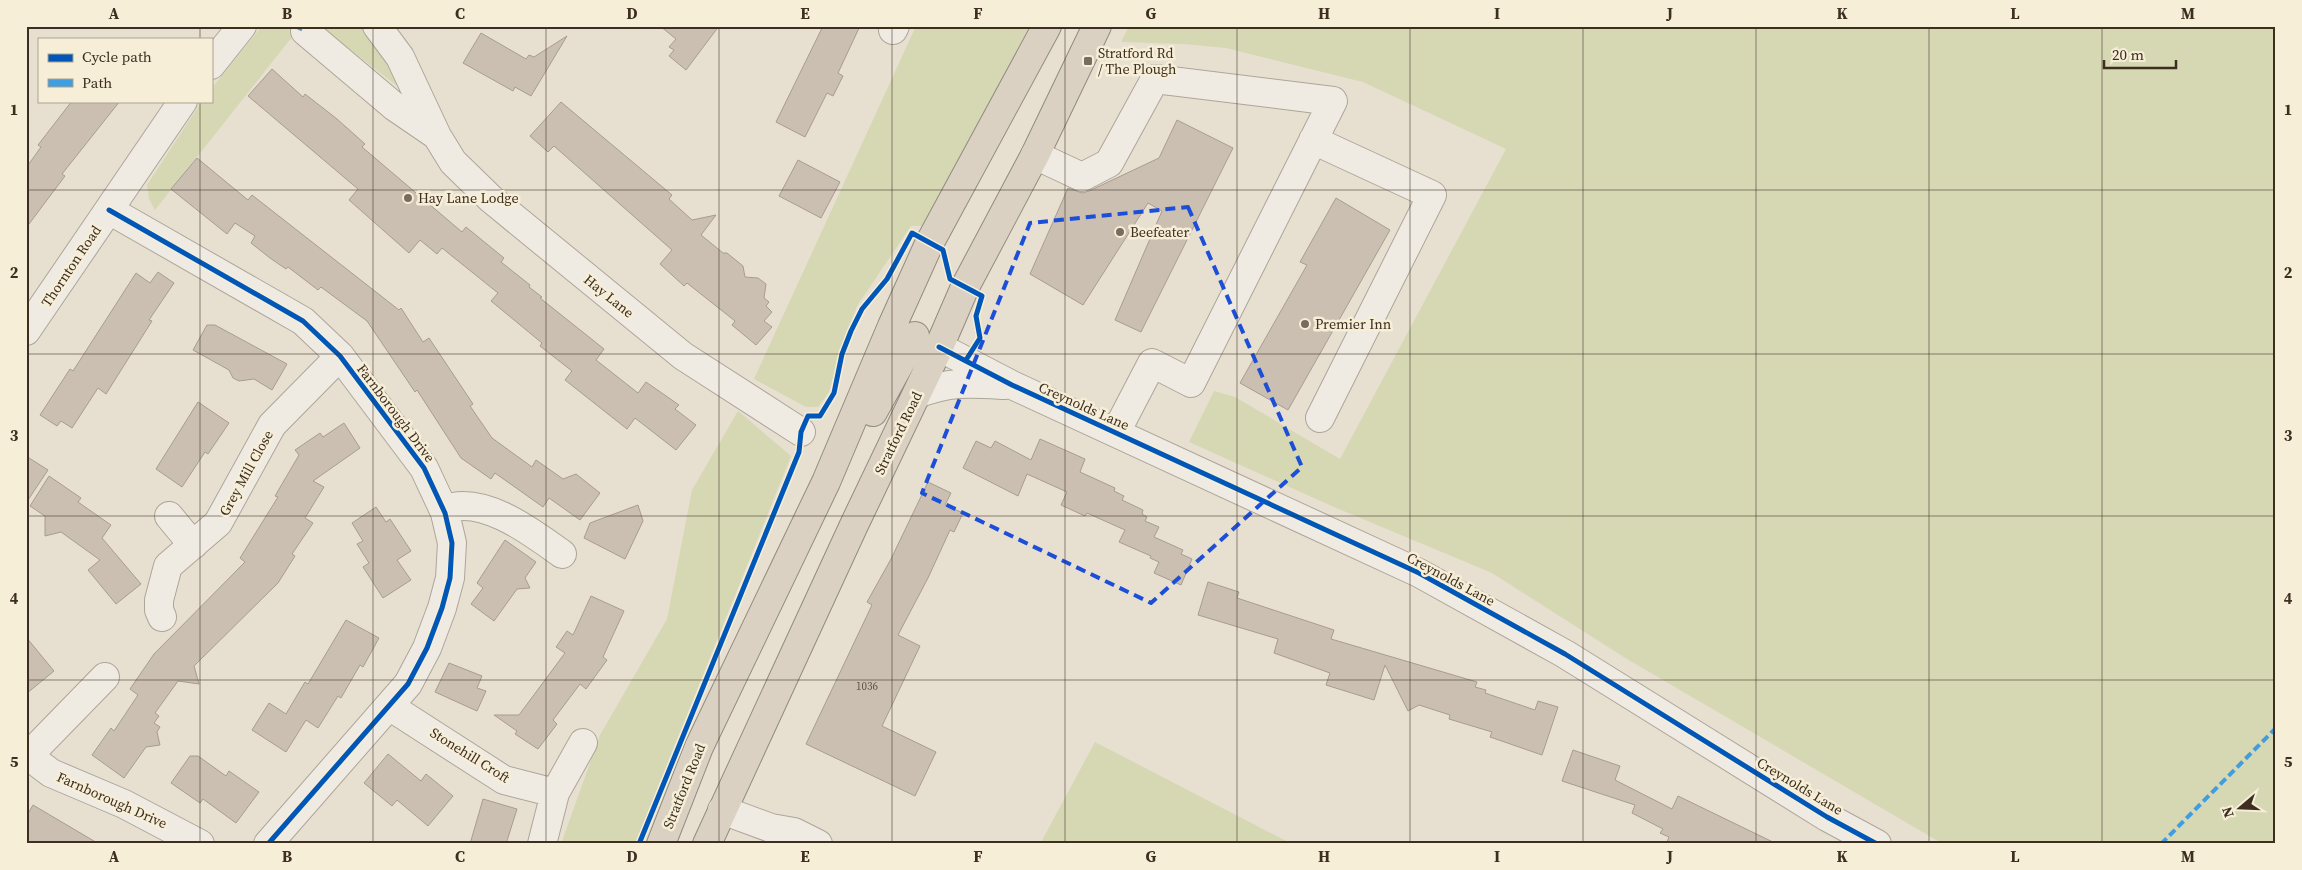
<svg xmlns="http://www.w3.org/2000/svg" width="2302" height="870" font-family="'Source Serif 4',serif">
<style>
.green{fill:#d6d7b3}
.building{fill:#cbbfb2;stroke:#a89c90}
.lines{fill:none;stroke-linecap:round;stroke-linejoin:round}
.minor-casing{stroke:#ada599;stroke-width:30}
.highway-casing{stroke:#928b80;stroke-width:30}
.minor{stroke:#efebe3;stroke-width:28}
.highway{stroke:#dad1c2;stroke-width:28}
.quiet{stroke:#3f9de0;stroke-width:4;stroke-dasharray:8 4;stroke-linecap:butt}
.cycleway-casing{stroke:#f7eed8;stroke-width:8}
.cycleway{stroke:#0057b8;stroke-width:5}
.marked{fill:none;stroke:#1d4ed8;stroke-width:4;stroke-dasharray:10 6;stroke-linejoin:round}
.grid{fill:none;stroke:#3d2e20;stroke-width:1;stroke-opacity:0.55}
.poi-dot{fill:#786c5e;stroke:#f7eed8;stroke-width:2}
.labels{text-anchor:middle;stroke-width:5;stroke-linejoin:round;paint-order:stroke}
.number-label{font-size:11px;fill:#605244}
.poi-label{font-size:14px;fill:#3d2e20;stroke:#f7eed8;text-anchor:start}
.street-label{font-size:14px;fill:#3d2e20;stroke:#f7eed8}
.neatline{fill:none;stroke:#3d2e20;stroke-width:2}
.grid-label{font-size:16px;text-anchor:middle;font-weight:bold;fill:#3d2e20}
</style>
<rect width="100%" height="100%" fill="#e7e0d1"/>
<path class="green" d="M 262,26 L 303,26 L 288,42 L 155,210 L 149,199 L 147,185 L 202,101 L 211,101 L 211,89 Z
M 320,26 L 364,26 L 386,56 L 401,89 Z
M 916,26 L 1030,26 L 922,226 L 911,226 L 857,306 L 839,354 L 829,392 L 818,407 L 806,407 L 754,379 Z
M 1129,26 L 2276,26 L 2276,844 L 1943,844 L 1627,659 L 1492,573 L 1334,507 L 1189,442 L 1214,391 L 1235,397 L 1340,459 L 1506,149 L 1363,82 L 1226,48 L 1184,44 L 1121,42 Z
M 738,411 L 791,456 L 635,844 L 561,844 L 600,735 L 667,619 L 692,490 Z
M 1095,742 L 1292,844 L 1040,844 Z"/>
<path class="building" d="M 660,26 L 719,26 L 686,70 L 669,56 L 674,50 L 669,47 L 676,39 Z
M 823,26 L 860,26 L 838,73 L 843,76 L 833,96 L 827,93 L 805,137 L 776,122 Z
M 481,33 L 526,59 L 529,55 L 534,57 L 567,36 L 531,96 L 515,87 L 513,91 L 463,63 Z
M 272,69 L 303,97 L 305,94 L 337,119 L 365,144 L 362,147 L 462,232 L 466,227 L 504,258 L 501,262 L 530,285 L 529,287 L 542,297 L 540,298 L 604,349 L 596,360 L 638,393 L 646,382 L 679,405 L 675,409 L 696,425 L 676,450 L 635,418 L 627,429 L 565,380 L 572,371 L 540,346 L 542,343 L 491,301 L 498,293 L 442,248 L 437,254 L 420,240 L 409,253 L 349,200 L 358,189 L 248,96 Z
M 72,101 L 120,101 L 62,174 L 65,176 L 26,228 L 26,168 L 41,147 L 38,145 Z
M 561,102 L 672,195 L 669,199 L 692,220 L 716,215 L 701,235 L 723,253 L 727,253 L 743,266 L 745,277 L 758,278 L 766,284 L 764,298 L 769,302 L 766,306 L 772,312 L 764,321 L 772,327 L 756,345 L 732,325 L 735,321 L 687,283 L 684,286 L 660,264 L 672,250 L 554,146 L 548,152 L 530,136 Z
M 1177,120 L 1233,148 L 1141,332 L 1115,320 L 1162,211 L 1148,203 L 1083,305 L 1030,274 L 1068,188 L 1082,193 L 1089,191 L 1159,158 Z
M 197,158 L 248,200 L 252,195 L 399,310 L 401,308 L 423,342 L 429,338 L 473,404 L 470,406 L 492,438 L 532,467 L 536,460 L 563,479 L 576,474 L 600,493 L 580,520 L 549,498 L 543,507 L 495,473 L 491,479 L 461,458 L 417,390 L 415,392 L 367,321 L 321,287 L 318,290 L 288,267 L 286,269 L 270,258 L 251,243 L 255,236 L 235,223 L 227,234 L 171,189 Z
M 798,160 L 840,182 L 821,218 L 779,196 Z
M 1336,198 L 1390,230 L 1288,410 L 1240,383 L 1307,265 L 1300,262 Z
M 158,272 L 174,283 L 149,320 L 152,321 L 106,394 L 98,388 L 72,428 L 61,421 L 57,426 L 40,415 L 70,369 L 73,371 L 136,273 L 150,283 Z
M 207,325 L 215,325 L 287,364 L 272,390 L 254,379 L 239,381 L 233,378 L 229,370 L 193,350 Z
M 198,402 L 229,423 L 208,454 L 205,452 L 182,487 L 156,469 Z
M 344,423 L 360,448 L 313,481 L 324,487 L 305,518 L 313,523 L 292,554 L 295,556 L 278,583 L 194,666 L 199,684 L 178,681 L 155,713 L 159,716 L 154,723 L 160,727 L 157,732 L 160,745 L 146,747 L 124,778 L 92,755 L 111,728 L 114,731 L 138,695 L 130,689 L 154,654 L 245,562 L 240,558 L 278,497 L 275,496 L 299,455 L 295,450 L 320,433 L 323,437 Z
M 1040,439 L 1085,459 L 1080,472 L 1115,488 L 1114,491 L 1124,496 L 1122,500 L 1143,510 L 1142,514 L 1147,517 L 1145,521 L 1159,527 L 1154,537 L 1183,550 L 1181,554 L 1192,559 L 1181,585 L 1154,573 L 1159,562 L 1150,558 L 1151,556 L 1119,542 L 1125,530 L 1087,513 L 1085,516 L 1061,505 L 1067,492 L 1027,474 L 1018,496 L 963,468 L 976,441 L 991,448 L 995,441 L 1031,460 Z
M 26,456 L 48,470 L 26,503 Z
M 49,476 L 81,498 L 78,502 L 111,525 L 102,538 L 141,584 L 116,604 L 88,570 L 100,560 L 61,532 L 45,536 L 45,516 L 30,506 Z
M 928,482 L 951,493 L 945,505 L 963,513 L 954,532 L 950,530 L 928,578 L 898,635 L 920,646 L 882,726 L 936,752 L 915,796 L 806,744 L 872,605 L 867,602 L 891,559 Z
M 638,505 L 643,521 L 625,559 L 584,538 L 590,523 Z
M 376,507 L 386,522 L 390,519 L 411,551 L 397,560 L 411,580 L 383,598 L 363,567 L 369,563 L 357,544 L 363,541 L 352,523 Z
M 505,540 L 536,562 L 525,578 L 530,588 L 517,589 L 494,621 L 471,604 L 483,588 L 477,583 Z
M 1208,582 L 1239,592 L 1237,598 L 1334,630 L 1331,639 L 1477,682 L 1475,687 L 1486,690 L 1485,693 L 1535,710 L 1538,701 L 1558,707 L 1542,755 L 1490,737 L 1492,732 L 1449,719 L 1450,715 L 1419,705 L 1408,711 L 1385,665 L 1374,700 L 1326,685 L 1330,673 L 1274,653 L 1278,639 L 1198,615 Z
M 591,596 L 624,611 L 603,657 L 607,660 L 586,689 L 580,684 L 553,720 L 557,724 L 538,749 L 515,734 L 517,731 L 494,715 L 519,715 L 565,653 L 556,647 L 567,631 L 573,635 Z
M 346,620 L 379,638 L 363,667 L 360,665 L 341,698 L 338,696 L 318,728 L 306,720 L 286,752 L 252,730 L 269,703 L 286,714 L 305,682 L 308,684 Z
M 26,637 L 54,671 L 26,694 Z
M 449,663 L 482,676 L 477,688 L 486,691 L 477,711 L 435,692 Z
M 1573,750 L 1620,766 L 1615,780 L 1672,809 L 1678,796 L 1777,844 L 1666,844 L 1669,837 L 1660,833 L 1663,829 L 1632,813 L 1635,805 L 1562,781 Z
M 388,754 L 421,781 L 426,774 L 453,796 L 428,826 L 397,800 L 392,806 L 364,783 Z
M 190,756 L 198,756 L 226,776 L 229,771 L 259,792 L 236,823 L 203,799 L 200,803 L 171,783 Z
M 483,799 L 517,809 L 506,844 L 470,844 Z
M 33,805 L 99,844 L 26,844 L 26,817 Z"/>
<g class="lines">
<g class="minor-casing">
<path id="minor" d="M 377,26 L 400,57 L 437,136 L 453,162 L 491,199 L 683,356 L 801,432
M 893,30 L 895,26
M 305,31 L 395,107 L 436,135
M 211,65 L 242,26
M 1313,140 L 1432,195 L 1320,418
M 1035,155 L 1082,177 L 1109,163 L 1155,79 L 1333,101 L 1191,383 L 1152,363 L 1116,432
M 109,210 L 303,321 L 340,356 L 424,468 L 445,513 L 452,543 L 450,578 L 442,608 L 427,648 L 408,684 L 268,844
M 26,331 L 183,101
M 939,347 L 1012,385 L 1419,573 L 1565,654 L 1827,817 L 1877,844
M 917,394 C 951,381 970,383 1005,385
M 444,510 C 481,493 533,533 562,554
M 169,516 L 193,545
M 162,617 L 159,610 L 159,600 L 168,566 L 218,523 L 272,425 L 340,356
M 389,706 L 504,780 L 555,793 L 542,844
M 26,754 L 51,773 L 124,804 L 200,844
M 28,756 L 105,677
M 555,793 L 583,743
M 722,810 L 771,828 L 794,832 L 818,844"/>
</g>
<g class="highway-casing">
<path id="highway" d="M 873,412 L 915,336
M 661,844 L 699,747 L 826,482 L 892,326 L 929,244 L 1047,26
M 707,844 L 854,525 L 939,347 L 965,287 L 1035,155 L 1097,26"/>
</g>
<use href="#minor" class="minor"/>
<use href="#highway" class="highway"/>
<path class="quiet" d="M 295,26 L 305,31
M 2161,844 L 2276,728"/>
<g class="cycleway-casing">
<path id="cycleway" d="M 109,210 L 303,321 L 340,356 L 424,468 L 445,513 L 452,543 L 450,578 L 442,608 L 427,648 L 408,684 L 268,844
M 939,347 L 1012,385 L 1419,573 L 1565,654 L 1827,817 L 1877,844
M 639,844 L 799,452 L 801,432 L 808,416 L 820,416 L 834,393 L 842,354 L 851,331 L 862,309 L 887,279 L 912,233 L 943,250 L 950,279 L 982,296 L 976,316 L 980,338 L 966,360"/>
</g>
<use href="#cycleway" class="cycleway"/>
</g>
<path class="marked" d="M 1188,207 L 1302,467 L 1151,603 L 922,493 L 1030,223 Z"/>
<path class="grid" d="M 200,26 L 200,39M 373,26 L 373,844M 546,26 L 546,844M 719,26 L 719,844M 892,26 L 892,844M 1065,26 L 1065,844M 1237,26 L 1237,844M 1410,26 L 1410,844M 1583,26 L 1583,844M 1756,26 L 1756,844M 1929,26 L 1929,844M 2102,26 L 2102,844M 200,101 L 200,844M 26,190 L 2276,190M 26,354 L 2276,354M 26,516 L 2276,516M 26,680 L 2276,680"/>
<g class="poi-dot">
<rect x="1083" y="56" width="10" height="10" rx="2.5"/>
<circle cx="408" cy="198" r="5"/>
<circle cx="1120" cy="232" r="5"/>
<circle cx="1305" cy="324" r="5"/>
</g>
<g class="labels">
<g class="number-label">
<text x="867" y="690">1036</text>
</g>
<g class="poi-label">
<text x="1098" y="58">Stratford Rd<tspan x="1098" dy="16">/ The Plough</tspan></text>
<text x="418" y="203">Hay Lane Lodge</text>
<text x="1130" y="237">Beefeater</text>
<text x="1315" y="329">Premier Inn</text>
</g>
<g class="street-label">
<text transform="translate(71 266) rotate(-56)" y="5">Thornton Road</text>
<text transform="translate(609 296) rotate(39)" y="5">Hay Lane</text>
<text transform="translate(1084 406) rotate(24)" y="5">Creynolds Lane</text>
<text transform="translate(396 413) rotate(53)" y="5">Farnborough Drive</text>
<text transform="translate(898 433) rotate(-64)" y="5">Stratford Road</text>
<text transform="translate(246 473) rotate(-61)" y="5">Grey Mill Close</text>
<text transform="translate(1451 579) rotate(28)" y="5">Creynolds Lane</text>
<text transform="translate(470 755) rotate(32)" y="5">Stonehill Croft</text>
<text transform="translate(684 786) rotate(-68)" y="5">Stratford Road</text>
<text transform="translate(1800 786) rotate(31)" y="5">Creynolds Lane</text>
<text transform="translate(112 800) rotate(24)" y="5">Farnborough Drive</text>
</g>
</g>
<rect width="2302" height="870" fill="none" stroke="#f7eed8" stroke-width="55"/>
<rect x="38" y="38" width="175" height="65" fill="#f7eed8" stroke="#ada18e"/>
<rect x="48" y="54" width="25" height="8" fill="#0057b8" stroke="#ada18e"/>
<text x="82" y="62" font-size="15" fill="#3d2e20">Cycle path</text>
<rect x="48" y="79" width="25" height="8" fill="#3f9de0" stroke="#ada18e"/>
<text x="82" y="88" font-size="15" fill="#3d2e20">Path</text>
<g transform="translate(2240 808) rotate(251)" stroke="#f7eed8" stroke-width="4" paint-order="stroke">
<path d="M0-4L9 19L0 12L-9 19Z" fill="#3d2e20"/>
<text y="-8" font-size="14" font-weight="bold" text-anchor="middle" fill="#3d2e20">N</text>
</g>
<path d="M2104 60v8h72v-8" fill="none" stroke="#3d2e20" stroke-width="2.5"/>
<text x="2112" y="60" font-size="15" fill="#3d2e20" stroke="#f7eed8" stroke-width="4" paint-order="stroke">20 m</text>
<rect x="28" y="28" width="2246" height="814" class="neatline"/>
<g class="grid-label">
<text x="114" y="19">A</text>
<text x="287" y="19">B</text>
<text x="460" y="19">C</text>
<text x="632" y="19">D</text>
<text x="805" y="19">E</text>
<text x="978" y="19">F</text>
<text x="1151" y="19">G</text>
<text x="1324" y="19">H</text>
<text x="1497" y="19">I</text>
<text x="1670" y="19">J</text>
<text x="1842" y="19">K</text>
<text x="2015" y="19">L</text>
<text x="2188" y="19">M</text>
<text x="14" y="115">1</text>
<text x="2288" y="115">1</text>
<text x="14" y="278">2</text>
<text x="2288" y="278">2</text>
<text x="14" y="441">3</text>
<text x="2288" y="441">3</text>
<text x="14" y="604">4</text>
<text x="2288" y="604">4</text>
<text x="14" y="767">5</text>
<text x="2288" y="767">5</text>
<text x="114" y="862">A</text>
<text x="287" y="862">B</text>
<text x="460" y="862">C</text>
<text x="632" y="862">D</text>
<text x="805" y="862">E</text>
<text x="978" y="862">F</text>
<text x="1151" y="862">G</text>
<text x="1324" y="862">H</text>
<text x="1497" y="862">I</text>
<text x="1670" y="862">J</text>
<text x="1842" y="862">K</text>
<text x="2015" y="862">L</text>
<text x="2188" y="862">M</text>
</g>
</svg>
